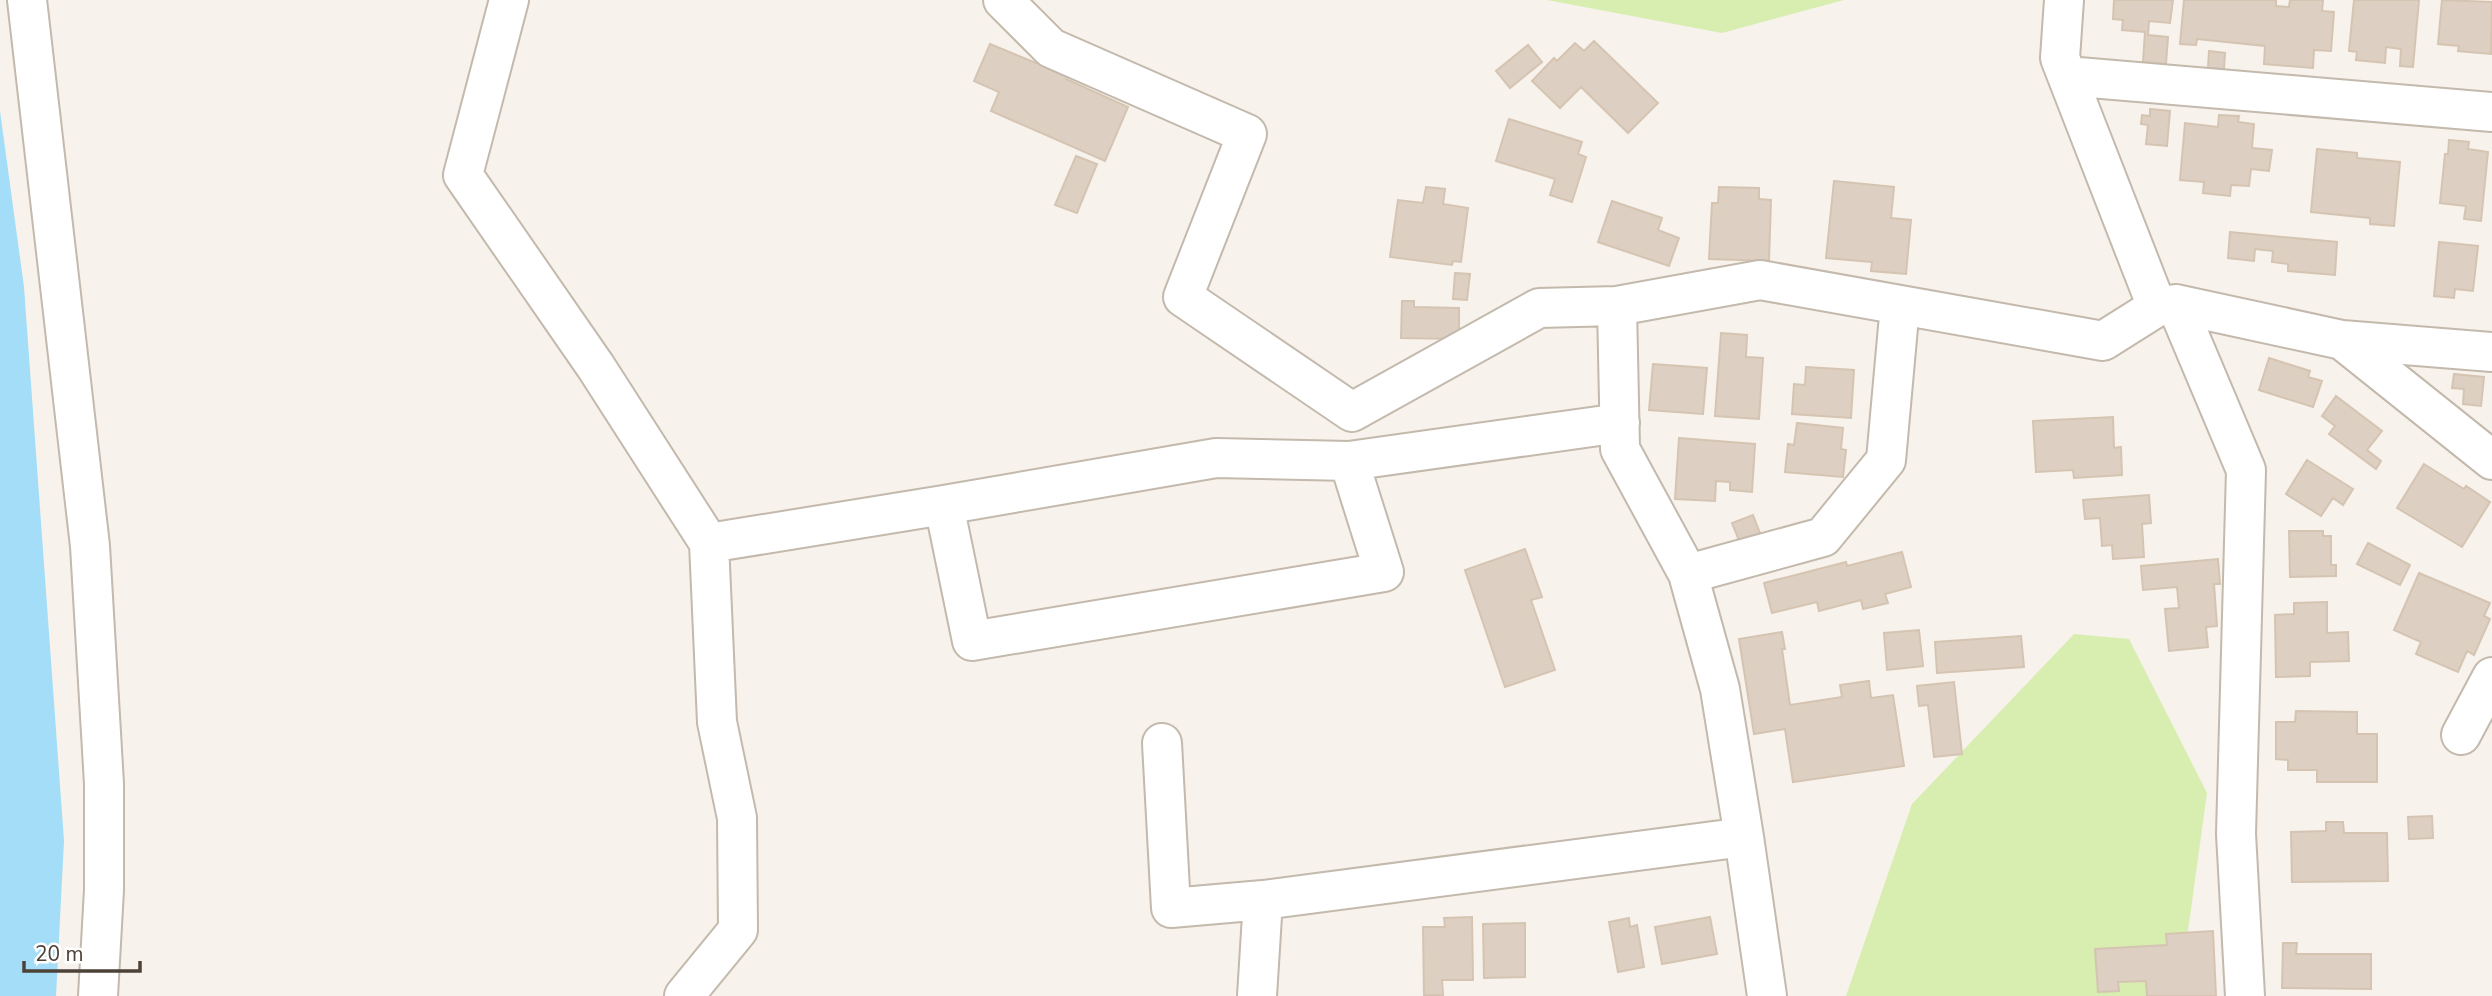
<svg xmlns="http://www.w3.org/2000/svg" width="2492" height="996" font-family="'Nunito Sans',sans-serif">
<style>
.green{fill:#d8eeb1}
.water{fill:#a3ddf7}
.building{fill:#ddd0c2;stroke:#d5c4b1;stroke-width:2}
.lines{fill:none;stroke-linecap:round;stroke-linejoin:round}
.minor-casing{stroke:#c3b9ac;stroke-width:42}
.minor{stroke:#fff;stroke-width:38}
</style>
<rect width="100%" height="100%" fill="#f7f2eb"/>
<path class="green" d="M 1547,0 L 1844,0 L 1722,33 Z
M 2074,634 L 2129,639 L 2207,793 L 2179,996 L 1846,996 L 1912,804 Z"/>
<path class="water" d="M 0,111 L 24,287 L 64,841 L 56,996 L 0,996 Z"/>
<path class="building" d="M 2114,0 L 2173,0 L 2170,23 L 2149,21 L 2148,35 L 2168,37 L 2166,64 L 2143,62 L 2145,32 L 2122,30 L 2123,20 L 2113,19 Z
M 2184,0 L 2276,0 L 2276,6 L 2289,7 L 2290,0 L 2323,0 L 2322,11 L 2334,12 L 2331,51 L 2314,50 L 2313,68 L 2264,64 L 2265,46 L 2197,39 L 2196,45 L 2180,44 Z
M 2354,0 L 2419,0 L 2413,67 L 2400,66 L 2401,49 L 2386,47 L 2385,63 L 2356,60 L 2357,52 L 2349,51 Z
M 2442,0 L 2492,2 L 2491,54 L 2458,51 L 2459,46 L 2438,44 Z
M 1594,41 L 1658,103 L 1628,133 L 1581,87 L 1560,108 L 1532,81 L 1554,58 L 1557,61 L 1575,43 L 1584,51 Z
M 990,44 L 1036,63 L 1039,56 L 1071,70 L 1066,79 L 1128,107 L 1105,161 L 991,111 L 999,92 L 974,81 Z
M 1528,45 L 1542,62 L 1510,88 L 1496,71 Z
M 2209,51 L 2225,53 L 2224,69 L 2208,68 Z
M 2150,109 L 2170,111 L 2167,146 L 2146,144 L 2148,125 L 2141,124 L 2142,115 L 2150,116 Z
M 2219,115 L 2239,116 L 2238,122 L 2254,124 L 2252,148 L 2272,150 L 2269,171 L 2251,169 L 2249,186 L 2231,185 L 2230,196 L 2203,193 L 2204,182 L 2180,180 L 2185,123 L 2218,127 Z
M 1509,119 L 1582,142 L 1578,154 L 1586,157 L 1572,202 L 1550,195 L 1555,179 L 1496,161 Z
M 2449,140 L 2469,142 L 2468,149 L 2488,152 L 2481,221 L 2464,219 L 2466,206 L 2440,203 L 2445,154 L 2448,154 Z
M 2317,149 L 2357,153 L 2357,158 L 2400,162 L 2394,226 L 2370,224 L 2370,218 L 2311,212 Z
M 1076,156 L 1097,164 L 1077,213 L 1055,205 Z
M 1834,181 L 1894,187 L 1891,218 L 1911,220 L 1906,274 L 1871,271 L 1872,262 L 1826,258 Z
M 1426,187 L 1445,189 L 1443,204 L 1468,208 L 1461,262 L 1453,261 L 1452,265 L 1390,257 L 1398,200 L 1423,203 Z
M 1719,187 L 1759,188 L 1759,199 L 1771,200 L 1769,261 L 1709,259 L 1712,203 L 1718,203 Z
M 1612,201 L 1662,218 L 1658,230 L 1679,238 L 1669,266 L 1598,242 Z
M 2230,232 L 2337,242 L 2335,275 L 2288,271 L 2288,264 L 2272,262 L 2273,251 L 2255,249 L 2254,261 L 2228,258 Z
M 2439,242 L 2478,246 L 2473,291 L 2455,289 L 2454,298 L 2434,296 Z
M 1455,273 L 1470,274 L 1467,300 L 1453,299 Z
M 1402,301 L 1414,301 L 1414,307 L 1459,308 L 1459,339 L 1401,338 Z
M 1721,333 L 1747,335 L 1746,357 L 1763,358 L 1759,419 L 1715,416 Z
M 2269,358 L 2310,371 L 2308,377 L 2322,381 L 2313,407 L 2259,390 Z
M 1653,364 L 1707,368 L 1703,414 L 1649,410 Z
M 1806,367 L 1854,370 L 1851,418 L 1792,414 L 1794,384 L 1805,385 Z
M 2454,374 L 2484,377 L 2481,406 L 2463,404 L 2464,389 L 2452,388 Z
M 2336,396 L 2382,431 L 2367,450 L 2381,461 L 2376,469 L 2329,434 L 2335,426 L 2322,416 Z
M 2113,417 L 2114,448 L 2121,447 L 2122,475 L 2074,478 L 2073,470 L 2036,472 L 2033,421 Z
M 1797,423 L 1843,428 L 1841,449 L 1846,450 L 1843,477 L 1785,472 L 1788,444 L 1794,445 Z
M 1679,438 L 1755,444 L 1752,492 L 1730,490 L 1730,482 L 1716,481 L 1715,501 L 1675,499 Z
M 2307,460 L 2353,489 L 2343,505 L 2333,498 L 2321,516 L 2286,494 Z
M 2424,464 L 2464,489 L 2466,486 L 2490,502 L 2462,547 L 2397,508 Z
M 2149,495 L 2151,523 L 2142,524 L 2144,557 L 2113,559 L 2112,545 L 2102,546 L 2100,518 L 2085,519 L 2083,500 Z
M 1753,515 L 1761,536 L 1740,543 L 1732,523 Z
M 2289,531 L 2323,531 L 2323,536 L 2331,536 L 2331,565 L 2336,565 L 2336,576 L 2290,577 Z
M 2368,543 L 2410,565 L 2400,585 L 2357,564 Z
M 1525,549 L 1542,597 L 1531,600 L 1555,670 L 1505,687 L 1465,570 Z
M 1902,552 L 1911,587 L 1885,594 L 1888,603 L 1863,609 L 1861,600 L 1819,611 L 1817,602 L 1772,613 L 1764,583 L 1846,562 L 1847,566 Z
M 2218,559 L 2220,584 L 2214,584 L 2217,626 L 2206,627 L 2208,647 L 2169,651 L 2165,609 L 2179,608 L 2177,587 L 2143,590 L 2141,566 Z
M 2419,573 L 2490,603 L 2484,616 L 2490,619 L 2474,655 L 2467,651 L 2458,672 L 2416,654 L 2421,642 L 2394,630 Z
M 2327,602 L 2327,633 L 2348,632 L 2349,661 L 2310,662 L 2310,676 L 2276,677 L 2275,615 L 2294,614 L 2294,603 Z
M 1919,630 L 1923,666 L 1887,670 L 1884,633 Z
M 1782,632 L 1785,649 L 1782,649 L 1790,705 L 1842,697 L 1840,685 L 1869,681 L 1871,698 L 1893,695 L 1904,766 L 1793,782 L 1785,729 L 1754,734 L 1739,639 Z
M 2021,636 L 2024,667 L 1937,673 L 1935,642 Z
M 1954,682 L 1962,754 L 1934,757 L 1928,705 L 1919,706 L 1917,686 Z
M 2296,711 L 2357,712 L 2357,734 L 2377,734 L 2377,782 L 2317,782 L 2317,770 L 2288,770 L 2288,760 L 2276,759 L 2276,722 L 2295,722 Z
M 2432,816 L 2433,838 L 2409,839 L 2408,817 Z
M 2326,822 L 2343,822 L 2344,833 L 2387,833 L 2388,881 L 2292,882 L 2291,832 L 2326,831 Z
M 1472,917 L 1473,980 L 1442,980 L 1443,995 L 1424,995 L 1423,927 L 1445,927 L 1444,918 Z
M 1710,917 L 1717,954 L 1662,964 L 1655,927 Z
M 1629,918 L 1630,927 L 1637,925 L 1644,967 L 1618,972 L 1609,922 Z
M 1525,923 L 1525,977 L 1484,978 L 1483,924 Z
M 2213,931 L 2216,996 L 2147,996 L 2146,981 L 2118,982 L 2119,991 L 2098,992 L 2095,949 L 2167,945 L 2166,934 Z
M 2283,943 L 2297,943 L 2296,954 L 2371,954 L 2371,989 L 2282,988 Z"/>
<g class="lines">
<g class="minor-casing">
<path id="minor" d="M 27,0 L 90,546 L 104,784 L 104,890 L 98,996
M 509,0 L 463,175 L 596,367 L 709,543 L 717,722 L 737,818 L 738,930 L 684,996
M 1003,0 L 1051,48 L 1247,134 L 1183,297 L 1352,412 L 1539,308 L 1617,306 L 1760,280 L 2103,341 L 2157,307 L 2176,304 L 2342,340 L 2492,460
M 2064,0 L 2060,58 L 2157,307
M 2067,76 L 2492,112
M 2176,304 L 2246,470 L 2236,834 L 2245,996
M 2342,340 L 2492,352
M 944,505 L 972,641 L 1384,572 L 1349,461
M 709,543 L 944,505 L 1216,458 L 1349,461 L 1620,423
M 1688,574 L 1823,537 L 1886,460 L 1900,305
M 2461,735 L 2492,677
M 1162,743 L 1171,908 L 1263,900
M 1744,837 L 1767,996
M 1257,996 L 1263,900 L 1744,837 L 1720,689 L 1688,574 L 1620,449 L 1617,306"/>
</g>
<use href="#minor" class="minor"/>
</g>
<path d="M24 961v10h116v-10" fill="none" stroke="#4c4238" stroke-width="3.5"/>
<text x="35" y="961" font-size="21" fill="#4c4238" stroke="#ffffff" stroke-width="5" paint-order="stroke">20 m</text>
</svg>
